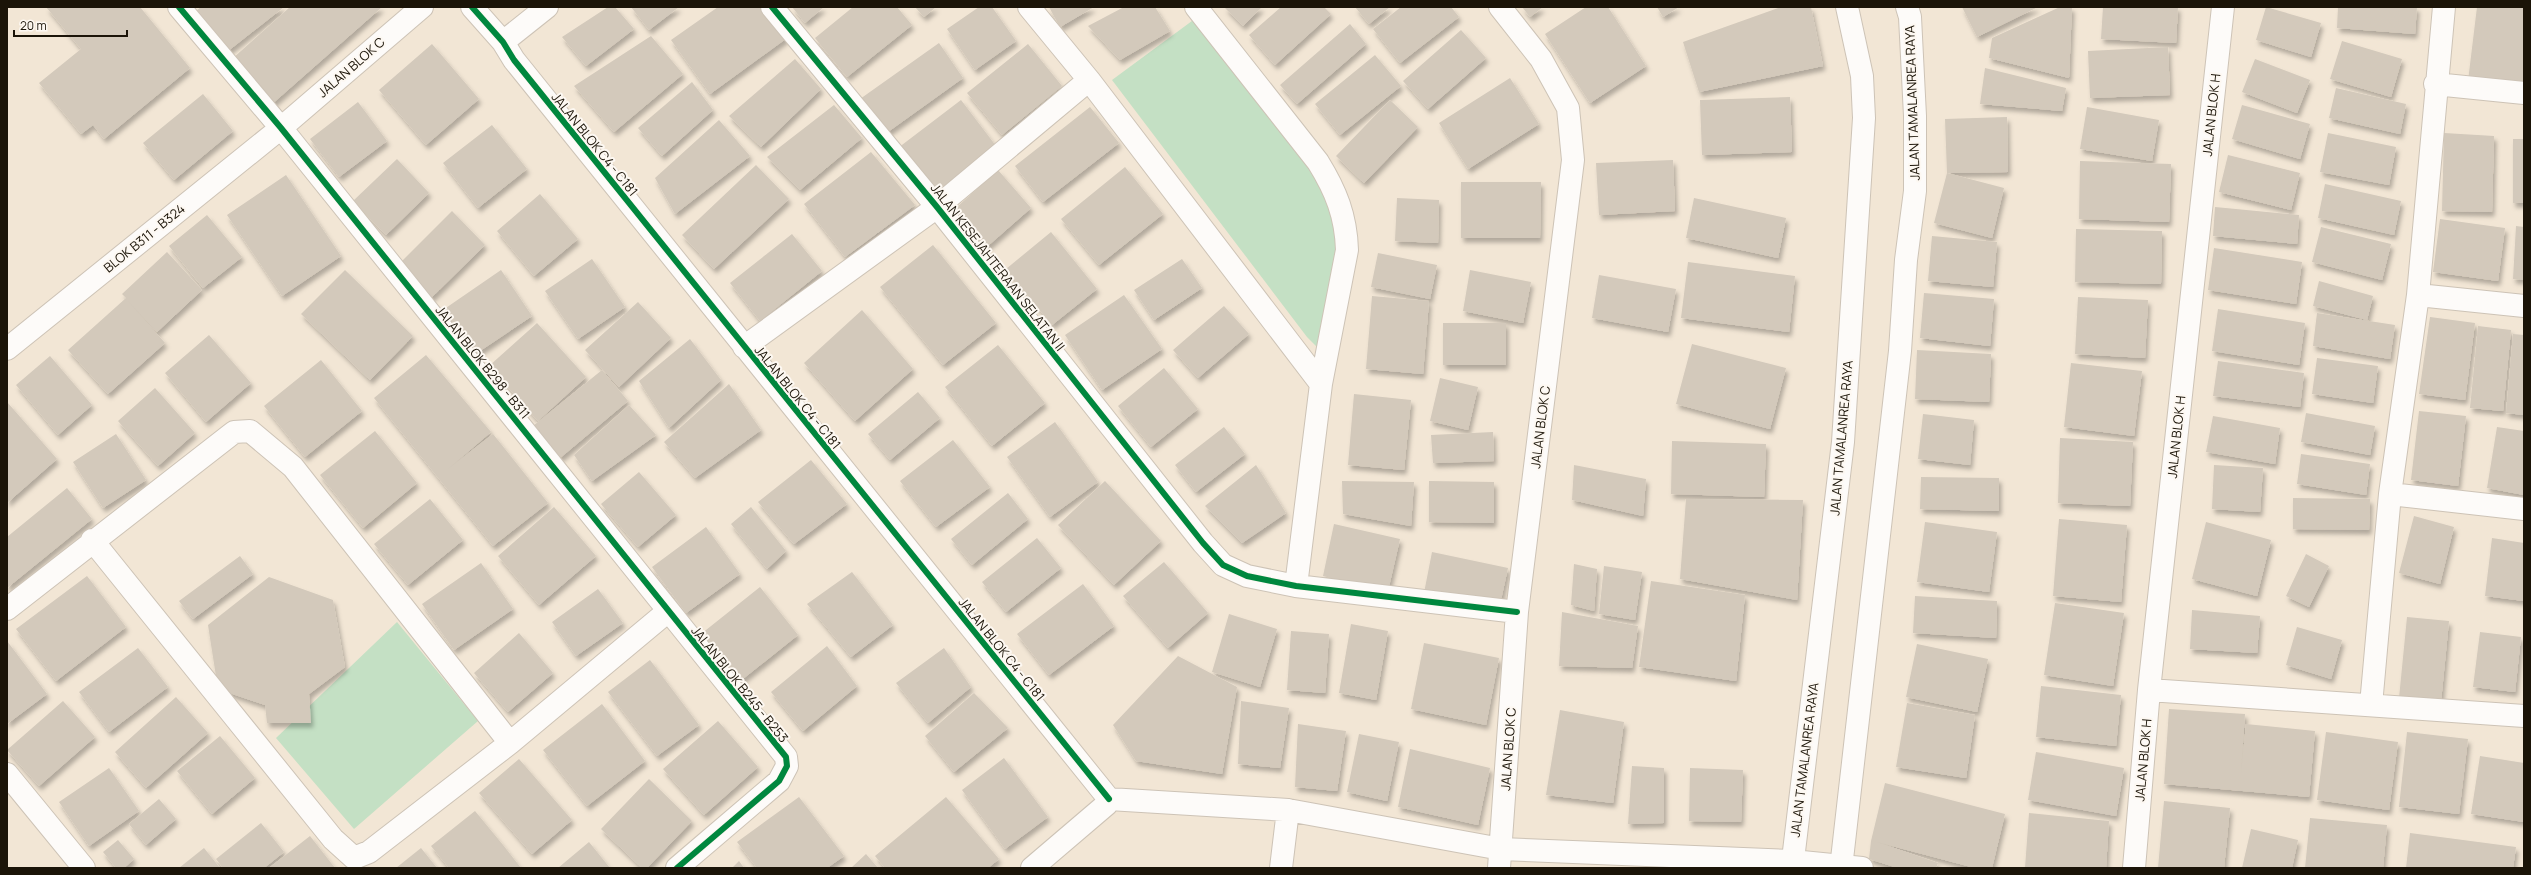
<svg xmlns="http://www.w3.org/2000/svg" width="2531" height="875" font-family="Manrope,sans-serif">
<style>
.green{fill:#c4e0c4}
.building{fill:#d3c9bb;filter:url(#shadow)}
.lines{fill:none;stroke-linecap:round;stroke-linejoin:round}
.minor-casing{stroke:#cdc3b6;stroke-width:24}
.major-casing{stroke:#cdc3b6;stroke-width:24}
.minor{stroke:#fdfbf9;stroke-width:22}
.major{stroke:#fdfbf9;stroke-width:22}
.cycleway-casing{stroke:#fdf8f2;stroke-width:8}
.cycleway{stroke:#00873e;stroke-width:6}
.labels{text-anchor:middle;stroke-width:4;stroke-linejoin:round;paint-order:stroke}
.street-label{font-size:13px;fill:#1b1408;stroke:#fdf8f2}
</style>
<defs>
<filter id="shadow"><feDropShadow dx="2.5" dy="4.5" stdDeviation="2" flood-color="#0004"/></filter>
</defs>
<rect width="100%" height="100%" fill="#f2e6d5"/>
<path class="green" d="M 1196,18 L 1330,196 L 1339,249 L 1319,349 L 1307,337 L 1112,80 Z
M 397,622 L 478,721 L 354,829 L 276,738 Z"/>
<path class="building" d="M 46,7 L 140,7 L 190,68 L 104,139 L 93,125 L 81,134 L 39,83 L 81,49 Z
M 201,7 L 284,7 L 228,51 L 196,11 Z
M 290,7 L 382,7 L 272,104 L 232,59 Z
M 608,7 L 615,7 L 634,29 L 586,66 L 562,37 Z
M 631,7 L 679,7 L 649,30 Z
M 718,7 L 765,7 L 787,38 L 710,94 L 671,40 Z
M 792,7 L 824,7 L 805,23 Z
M 853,7 L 897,7 L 912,25 L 847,77 L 815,38 Z
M 915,7 L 936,7 L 924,17 Z
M 979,7 L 992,7 L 1016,41 L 975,70 L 947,29 Z
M 1049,7 L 1094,7 L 1060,27 Z
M 1124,7 L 1155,7 L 1170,31 L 1120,60 L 1088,26 Z
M 1224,7 L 1262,7 L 1243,26 Z
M 1281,7 L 1324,7 L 1331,14 L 1275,65 L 1249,35 Z
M 1355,7 L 1390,7 L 1369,24 Z
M 1401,7 L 1451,7 L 1459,17 L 1400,63 L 1373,29 Z
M 1522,7 L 1543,7 L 1530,17 Z
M 1586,7 L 1608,7 L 1646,66 L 1590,103 L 1545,34 Z
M 1657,7 L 1679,7 L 1663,17 Z
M 1781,7 L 1811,7 L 1823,66 L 1699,92 L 1683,42 Z
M 1962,7 L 2038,7 L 1977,37 Z
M 2060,7 L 2072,7 L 2069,78 L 1989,58 L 1992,38 Z
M 2103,7 L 2178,7 L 2176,43 L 2101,39 Z
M 2266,7 L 2321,23 L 2311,57 L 2256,40 Z
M 2338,7 L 2417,7 L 2415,34 L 2337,28 Z
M 2477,7 L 2524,7 L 2524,88 L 2468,81 Z
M 1350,24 L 1366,44 L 1297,104 L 1280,85 Z
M 1461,30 L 1486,58 L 1428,109 L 1403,81 Z
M 651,36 L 683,74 L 614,132 L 574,86 Z
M 2342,41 L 2402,59 L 2391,97 L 2330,79 Z
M 939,43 L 963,78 L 885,134 L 860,99 Z
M 432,44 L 479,99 L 426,145 L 379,90 Z
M 1028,44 L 1062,86 L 1002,135 L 967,93 Z
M 2168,47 L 2170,95 L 2090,98 L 2088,51 Z
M 1375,55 L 1401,86 L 1340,135 L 1315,104 Z
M 795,59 L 821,89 L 761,147 L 729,116 Z
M 2255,59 L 2310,80 L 2297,113 L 2242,92 Z
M 1985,68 L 2066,88 L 2062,111 L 1980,104 Z
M 1510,78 L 1539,124 L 1468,169 L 1439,123 Z
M 692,82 L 713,110 L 662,156 L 638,128 Z
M 2336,88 L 2406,104 L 2400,134 L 2329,118 Z
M 203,94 L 233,131 L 174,180 L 143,143 Z
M 1790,97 L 1792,152 L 1702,155 L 1700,100 Z
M 961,100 L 996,146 L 930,197 L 894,151 Z
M 1390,100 L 1418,127 L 1364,183 L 1336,156 Z
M 358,102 L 387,141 L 339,177 L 310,139 Z
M 834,105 L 862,138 L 800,190 L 767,157 Z
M 2242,105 L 2310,124 L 2300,159 L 2232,139 Z
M 1090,107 L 1119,143 L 1043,202 L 1015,166 Z
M 2087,107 L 2159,120 L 2152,161 L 2080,149 Z
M 2007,117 L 2008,172 L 1947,173 L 1945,119 Z
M 719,120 L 750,156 L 675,214 L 655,178 Z
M 492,125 L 527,169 L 478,208 L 443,163 Z
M 2328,133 L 2396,147 L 2389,185 L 2320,172 Z
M 2444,133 L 2494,136 L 2492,212 L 2442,211 Z
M 2513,139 L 2524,139 L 2524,203 L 2513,203 Z
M 871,152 L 915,205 L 845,257 L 804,204 Z
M 2228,155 L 2300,173 L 2291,210 L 2219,192 Z
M 397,159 L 429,193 L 386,235 L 353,201 Z
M 1673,160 L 1675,211 L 1599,215 L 1596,163 Z
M 2080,161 L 2171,164 L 2169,222 L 2079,219 Z
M 756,165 L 789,199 L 714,269 L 682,235 Z
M 1125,167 L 1163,214 L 1099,265 L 1061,219 Z
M 998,170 L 1031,208 L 981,252 L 948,215 Z
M 1947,173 L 2004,188 L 1992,238 L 1934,223 Z
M 286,175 L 341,256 L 282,296 L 227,215 Z
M 1461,182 L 1541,182 L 1540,238 L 1461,238 Z
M 2325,184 L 2401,201 L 2394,235 L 2318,218 Z
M 540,194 L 578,239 L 534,276 L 497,231 Z
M 1397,198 L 1439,200 L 1438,243 L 1395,241 Z
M 1694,198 L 1786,218 L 1778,258 L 1686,238 Z
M 2215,207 L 2299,215 L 2297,244 L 2213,236 Z
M 452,211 L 485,245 L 431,298 L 398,265 Z
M 207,215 L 242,257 L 203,288 L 169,246 Z
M 2440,219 L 2505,228 L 2498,281 L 2433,272 Z
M 2516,226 L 2524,227 L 2524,280 L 2513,279 Z
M 2321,227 L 2391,244 L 2382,280 L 2312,262 Z
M 2076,229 L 2162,231 L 2161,284 L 2075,282 Z
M 1051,232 L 1097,289 L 1052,325 L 1006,269 Z
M 792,234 L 822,271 L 760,321 L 730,283 Z
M 1932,236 L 1997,242 L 1993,287 L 1928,281 Z
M 933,245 L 996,323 L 943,365 L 880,287 Z
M 2214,248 L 2302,262 L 2296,304 L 2208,290 Z
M 167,252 L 202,290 L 157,332 L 127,300 L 165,343 L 108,394 L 68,350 L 126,298 L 122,294 Z
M 1378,253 L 1437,265 L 1430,299 L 1371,287 Z
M 592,259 L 625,307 L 578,339 L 545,291 Z
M 1182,259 L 1202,288 L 1154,320 L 1134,290 Z
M 1688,262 L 1795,276 L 1789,332 L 1681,318 Z
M 345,270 L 413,336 L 370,380 L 301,314 Z
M 501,270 L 532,316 L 471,357 L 440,312 Z
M 1470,270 L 1531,282 L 1523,323 L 1463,311 Z
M 1599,275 L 1676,289 L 1668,332 L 1592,318 Z
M 2319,281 L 2373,296 L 2367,320 L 2313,306 Z
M 1924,293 L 1994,299 L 1990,346 L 1920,338 Z
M 1124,295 L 1162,349 L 1102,390 L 1065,335 Z
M 1372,296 L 1429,301 L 1423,374 L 1366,369 Z
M 2078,297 L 2148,300 L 2145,358 L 2075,354 Z
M 638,302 L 671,338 L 619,387 L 585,350 Z
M 1224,306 L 1249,334 L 1198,378 L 1173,350 Z
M 2218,309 L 2305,323 L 2299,365 L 2212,351 Z
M 862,310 L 913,369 L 855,421 L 804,363 Z
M 2317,313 L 2395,325 L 2390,359 L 2313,346 Z
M 2430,317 L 2475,323 L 2465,400 L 2419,394 Z
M 537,323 L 586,377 L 538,421 L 489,366 Z
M 1443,323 L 1506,323 L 1506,365 L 1443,365 Z
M 2478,326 L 2511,330 L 2503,411 L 2470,408 Z
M 2513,334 L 2524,335 L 2524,415 L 2506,413 Z
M 209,335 L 251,383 L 206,422 L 165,373 Z
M 690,339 L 721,380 L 669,428 L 639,381 Z
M 1692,344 L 1786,368 L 1770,429 L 1676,404 Z
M 998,345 L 1045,403 L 992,446 L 945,387 Z
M 1917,350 L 1991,354 L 1989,402 L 1915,399 Z
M 426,355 L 491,432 L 448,469 L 493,434 L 548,503 L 493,546 L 374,398 Z
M 50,356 L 92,405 L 58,435 L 16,385 Z
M 2317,358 L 2378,366 L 2373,403 L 2312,394 Z
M 321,360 L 362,411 L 305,457 L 264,406 Z
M 2218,361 L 2304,373 L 2300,407 L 2213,396 Z
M 2071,363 L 2142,371 L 2134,436 L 2064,427 Z
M 1164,368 L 1198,409 L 1151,447 L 1118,406 Z
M 602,370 L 628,401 L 560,458 L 533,426 Z
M 1440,378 L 1478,387 L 1468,430 L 1430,421 Z
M 729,384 L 761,430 L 695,478 L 664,442 Z
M 155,388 L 195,433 L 158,466 L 118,421 Z
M 918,392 L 940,418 L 890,460 L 868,434 Z
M 1354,394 L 1411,400 L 1404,470 L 1348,465 Z
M 7,402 L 57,459 L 7,503 Z
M 629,405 L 656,435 L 592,481 L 574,455 Z
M 2419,411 L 2466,416 L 2458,486 L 2411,480 Z
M 2306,413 L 2375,426 L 2370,455 L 2301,442 Z
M 1923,414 L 1974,420 L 1970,465 L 1918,459 Z
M 2213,416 L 2280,428 L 2275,464 L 2206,452 Z
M 1055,422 L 1098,482 L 1050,517 L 1007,457 Z
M 1224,427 L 1245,454 L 1196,492 L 1175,465 Z
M 2497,427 L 2524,431 L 2524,495 L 2487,488 Z
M 375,431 L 417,483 L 363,528 L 320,475 Z
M 1493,432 L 1494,461 L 1433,463 L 1431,435 Z
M 116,434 L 146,480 L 103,508 L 73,462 Z
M 2060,438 L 2133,442 L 2130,506 L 2058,503 Z
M 953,440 L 990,487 L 936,527 L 900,481 Z
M 1672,441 L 1766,444 L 1764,497 L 1671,494 Z
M 2301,454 L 2370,464 L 2366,495 L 2297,484 Z
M 811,460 L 847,504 L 794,544 L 758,502 Z
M 1256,465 L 1286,513 L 1242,543 L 1205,506 Z
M 1574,465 L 1646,479 L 1643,516 L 1572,500 Z
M 2214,465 L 2263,468 L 2260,512 L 2212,509 Z
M 639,472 L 676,515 L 638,547 L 601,504 Z
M 1921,477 L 1999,478 L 1999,511 L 1920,509 Z
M 1105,481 L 1161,541 L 1114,585 L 1058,525 Z
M 1342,481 L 1414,482 L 1411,526 L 1343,514 Z
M 1429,481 L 1494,482 L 1494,523 L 1429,522 Z
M 67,488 L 92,519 L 7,588 L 7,537 Z
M 1008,493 L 1028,519 L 972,565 L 951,539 Z
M 2293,498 L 2370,499 L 2369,530 L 2293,529 Z
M 430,499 L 463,540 L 408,585 L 374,544 Z
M 1686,499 L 1803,500 L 1797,600 L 1680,579 Z
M 554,507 L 596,556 L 539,605 L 498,556 Z
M 751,507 L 786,551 L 767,569 L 731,524 Z
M 2414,516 L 2454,527 L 2440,584 L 2399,573 Z
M 2059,519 L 2127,525 L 2121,602 L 2053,596 Z
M 1925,522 L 1997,532 L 1989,592 L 1917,582 Z
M 2206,522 L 2271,540 L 2257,596 L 2192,579 Z
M 1334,524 L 1400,539 L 1388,591 L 1323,576 Z
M 706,527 L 740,574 L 686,613 L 652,567 Z
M 1037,538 L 1061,568 L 1006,612 L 982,582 Z
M 2492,538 L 2524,543 L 2524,601 L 2485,596 Z
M 1432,552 L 1508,568 L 1499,609 L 1424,593 Z
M 2306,554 L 2329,566 L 2309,607 L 2286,596 Z
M 240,556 L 253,574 L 193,619 L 179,601 Z
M 1164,562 L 1208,613 L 1168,648 L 1123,596 Z
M 481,563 L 513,609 L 454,650 L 422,604 Z
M 1574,564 L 1597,569 L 1594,611 L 1571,605 Z
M 1604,566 L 1642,572 L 1635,620 L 1599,614 Z
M 852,572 L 893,625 L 851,657 L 807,604 Z
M 87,576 L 126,627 L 56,681 L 16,629 Z
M 269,577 L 333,600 L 345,667 L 309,694 L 311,723 L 267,723 L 265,705 L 218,689 L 208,625 Z
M 1651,581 L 1745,595 L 1736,681 L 1639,667 Z
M 1083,584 L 1114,626 L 1049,675 L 1017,634 Z
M 760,587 L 798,635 L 739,682 L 701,634 Z
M 598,589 L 623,623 L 576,656 L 552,622 Z
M 1915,596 L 1997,601 L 1996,638 L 1913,633 Z
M 2055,603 L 2124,613 L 2113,686 L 2044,675 Z
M 2192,610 L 2260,616 L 2257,653 L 2190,649 Z
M 1562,612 L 1638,626 L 1632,668 L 1559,666 Z
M 1229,614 L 1277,629 L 1260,687 L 1212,672 Z
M 2407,617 L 2449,621 L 2441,702 L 2399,698 Z
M 1351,624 L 1388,631 L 1376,700 L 1339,693 Z
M 2297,627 L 2342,640 L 2331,679 L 2286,665 Z
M 1291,631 L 1329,634 L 1325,693 L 1287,690 Z
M 2480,632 L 2521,637 L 2515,692 L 2473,687 Z
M 519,633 L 553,673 L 508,712 L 474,673 Z
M 7,641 L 47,694 L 7,724 Z
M 1424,643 L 1499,658 L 1486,725 L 1411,709 Z
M 1917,644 L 1988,659 L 1977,712 L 1906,697 Z
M 827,646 L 857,686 L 803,731 L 771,692 Z
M 138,648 L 168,687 L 109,732 L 79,692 Z
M 944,648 L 971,687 L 928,723 L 896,683 Z
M 1178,656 L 1237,687 L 1222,774 L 1136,761 L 1113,725 Z
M 650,660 L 699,725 L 657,756 L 608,692 Z
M 2041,686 L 2121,695 L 2116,746 L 2036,737 Z
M 974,693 L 1008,728 L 954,772 L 925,736 Z
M 176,697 L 208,733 L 146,788 L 115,752 Z
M 63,701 L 95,737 L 39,786 L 7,750 Z
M 1241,701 L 1289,708 L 1280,768 L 1238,764 Z
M 1907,703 L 1975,715 L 1966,778 L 1896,767 Z
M 602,704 L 645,761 L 587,806 L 543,750 Z
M 2169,709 L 2245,714 L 2241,773 L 2246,724 L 2315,731 L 2309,797 L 2164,784 Z
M 1560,710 L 1624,722 L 1613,803 L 1546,795 Z
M 718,721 L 758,767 L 704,815 L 663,769 Z
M 1298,724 L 1346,731 L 1337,791 L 1295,787 Z
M 2326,732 L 2398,742 L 2389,810 L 2317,800 Z
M 2407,732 L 2468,739 L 2459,814 L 2399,807 Z
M 1359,734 L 1399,742 L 1387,801 L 1347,792 Z
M 220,736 L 255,778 L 212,814 L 177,771 Z
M 1410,749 L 1490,768 L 1478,825 L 1398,807 Z
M 2036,752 L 2124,768 L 2116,816 L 2028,800 Z
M 2480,756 L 2524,763 L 2524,822 L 2471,814 Z
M 1004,758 L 1048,817 L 1005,849 L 962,790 Z
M 519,759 L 572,820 L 532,854 L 479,793 Z
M 1632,766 L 1664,768 L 1664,823 L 1628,824 Z
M 109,768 L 139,811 L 89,846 L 59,802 Z
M 1690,768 L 1743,770 L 1741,822 L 1689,821 Z
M 649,779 L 692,821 L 647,868 L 642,868 L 601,829 Z
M 1885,783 L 2005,814 L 1992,868 L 1975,868 L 1877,842 L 1938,863 L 1936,868 L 1898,868 L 1869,859 L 1871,841 Z
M 799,797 L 844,856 L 827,868 L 757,868 L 737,842 Z
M 946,797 L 999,859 L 988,868 L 885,868 L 875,856 Z
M 159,799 L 176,819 L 146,845 L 129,824 Z
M 2164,801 L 2230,808 L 2224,868 L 2158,868 Z
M 475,811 L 503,845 L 521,868 L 449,868 L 431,846 Z
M 2029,813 L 2109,821 L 2106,868 L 2025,868 Z
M 2310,818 L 2387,825 L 2383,868 L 2305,868 Z
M 261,823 L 284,852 L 264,868 L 223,868 L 216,859 Z
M 2251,829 L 2298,840 L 2292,868 L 2242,868 Z
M 2410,833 L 2516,847 L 2513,868 L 2406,868 Z
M 310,836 L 335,868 L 269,868 Z
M 118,840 L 134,859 L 124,868 L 116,868 L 103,852 Z
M 589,842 L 610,868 L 558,868 Z
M 204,848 L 220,868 L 179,868 Z
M 421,848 L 437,868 L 396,868 Z
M 866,854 L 878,868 L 851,868 Z
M 739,861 L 744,868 L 732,868 Z"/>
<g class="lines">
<g class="minor-casing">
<path id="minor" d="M 179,7 L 281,128 L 786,757 L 787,766 L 779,781 L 677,868
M 472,7 L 503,42 L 514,60 L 1109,799
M 772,7 L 937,207 L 1203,543 L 1223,565 L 1247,576 L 1296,586 L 1517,612
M 1029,7 L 1089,80 L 1321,384
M 1196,7 L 1318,162 C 1336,191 1346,216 1347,250 L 1321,384 L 1296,586
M 503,42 L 547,7
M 2435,84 L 2524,93
M 2418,295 L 2524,306
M 744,347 L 937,207 L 1089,80
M 7,349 L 281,128 L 422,7
M 2390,494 L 2524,509
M 92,540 L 333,839 L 354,858 L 369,852 L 510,743 L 667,612
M 7,609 L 229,436 L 234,432 L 250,431 L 293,467 L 510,743
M 2149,690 L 2524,716
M 2371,705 L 2390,494 L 2418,295 L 2444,7
M 7,774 L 84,868
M 1109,799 L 1288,810 L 1501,849 L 1792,861 L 1862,868
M 1032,868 L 1107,804 L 1109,799
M 1281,868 L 1288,810
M 1499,868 L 1517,612 L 1573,160 L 1568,108 L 1541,59 L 1500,7
M 2134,868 L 2149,690 L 2223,7"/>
</g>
<g class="major-casing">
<path id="major" d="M 1792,868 L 1843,442 L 1864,118 L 1862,76 L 1847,7
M 1841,868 L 1900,351 L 1906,260 L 1915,191 L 1915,116 L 1910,17 L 1907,7"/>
</g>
<use href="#minor" class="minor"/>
<use href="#major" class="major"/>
<g class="cycleway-casing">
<path id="cycleway" d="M 179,7 L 281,128 L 786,757 L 787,766 L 779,781 L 677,868
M 472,7 L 503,42 L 514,60 L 1109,799
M 772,7 L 937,207 L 1203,543 L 1223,565 L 1247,576 L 1296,586 L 1517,612"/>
</g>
<use href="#cycleway" class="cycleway"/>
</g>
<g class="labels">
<g class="street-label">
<text transform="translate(351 67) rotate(-41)" y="5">JALAN BLOK C</text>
<text transform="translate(1912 103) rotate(-92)" y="5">JALAN TAMALANREA RAYA</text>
<text transform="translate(2211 115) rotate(-84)" y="5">JALAN BLOK H</text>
<text transform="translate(595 144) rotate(51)" y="5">JALAN BLOK C4 - C181</text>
<text transform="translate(144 238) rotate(-39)" y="5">BLOK B311 - B324</text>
<text transform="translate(998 267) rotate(52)" y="5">JALAN KESEJAHTERAAN SELATAN II</text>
<text transform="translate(483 362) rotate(51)" y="5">JALAN BLOK B298 - B311</text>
<text transform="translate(798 397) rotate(51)" y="5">JALAN BLOK C4 - C181</text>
<text transform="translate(1540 427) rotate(-83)" y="5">JALAN BLOK C</text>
<text transform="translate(2176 437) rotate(-84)" y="5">JALAN BLOK H</text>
<text transform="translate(1841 438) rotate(-85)" y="5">JALAN TAMALANREA RAYA</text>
<text transform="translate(1002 649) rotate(51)" y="5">JALAN BLOK C4 - C181</text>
<text transform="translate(740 684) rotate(51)" y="5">JALAN BLOK B245 - B253</text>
<text transform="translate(1508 749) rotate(-86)" y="5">JALAN BLOK C</text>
<text transform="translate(1804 760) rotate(-83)" y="5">JALAN TAMALANREA RAYA</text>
<text transform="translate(2143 760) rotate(-85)" y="5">JALAN BLOK H</text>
</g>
</g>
<rect width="2531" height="875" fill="none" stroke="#1b1408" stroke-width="16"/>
<path d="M14 30v6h113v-6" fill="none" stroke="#1b1408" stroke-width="2"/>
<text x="20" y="30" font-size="12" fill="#1b1408" stroke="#fdf8f2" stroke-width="3" paint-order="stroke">20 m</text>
</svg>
